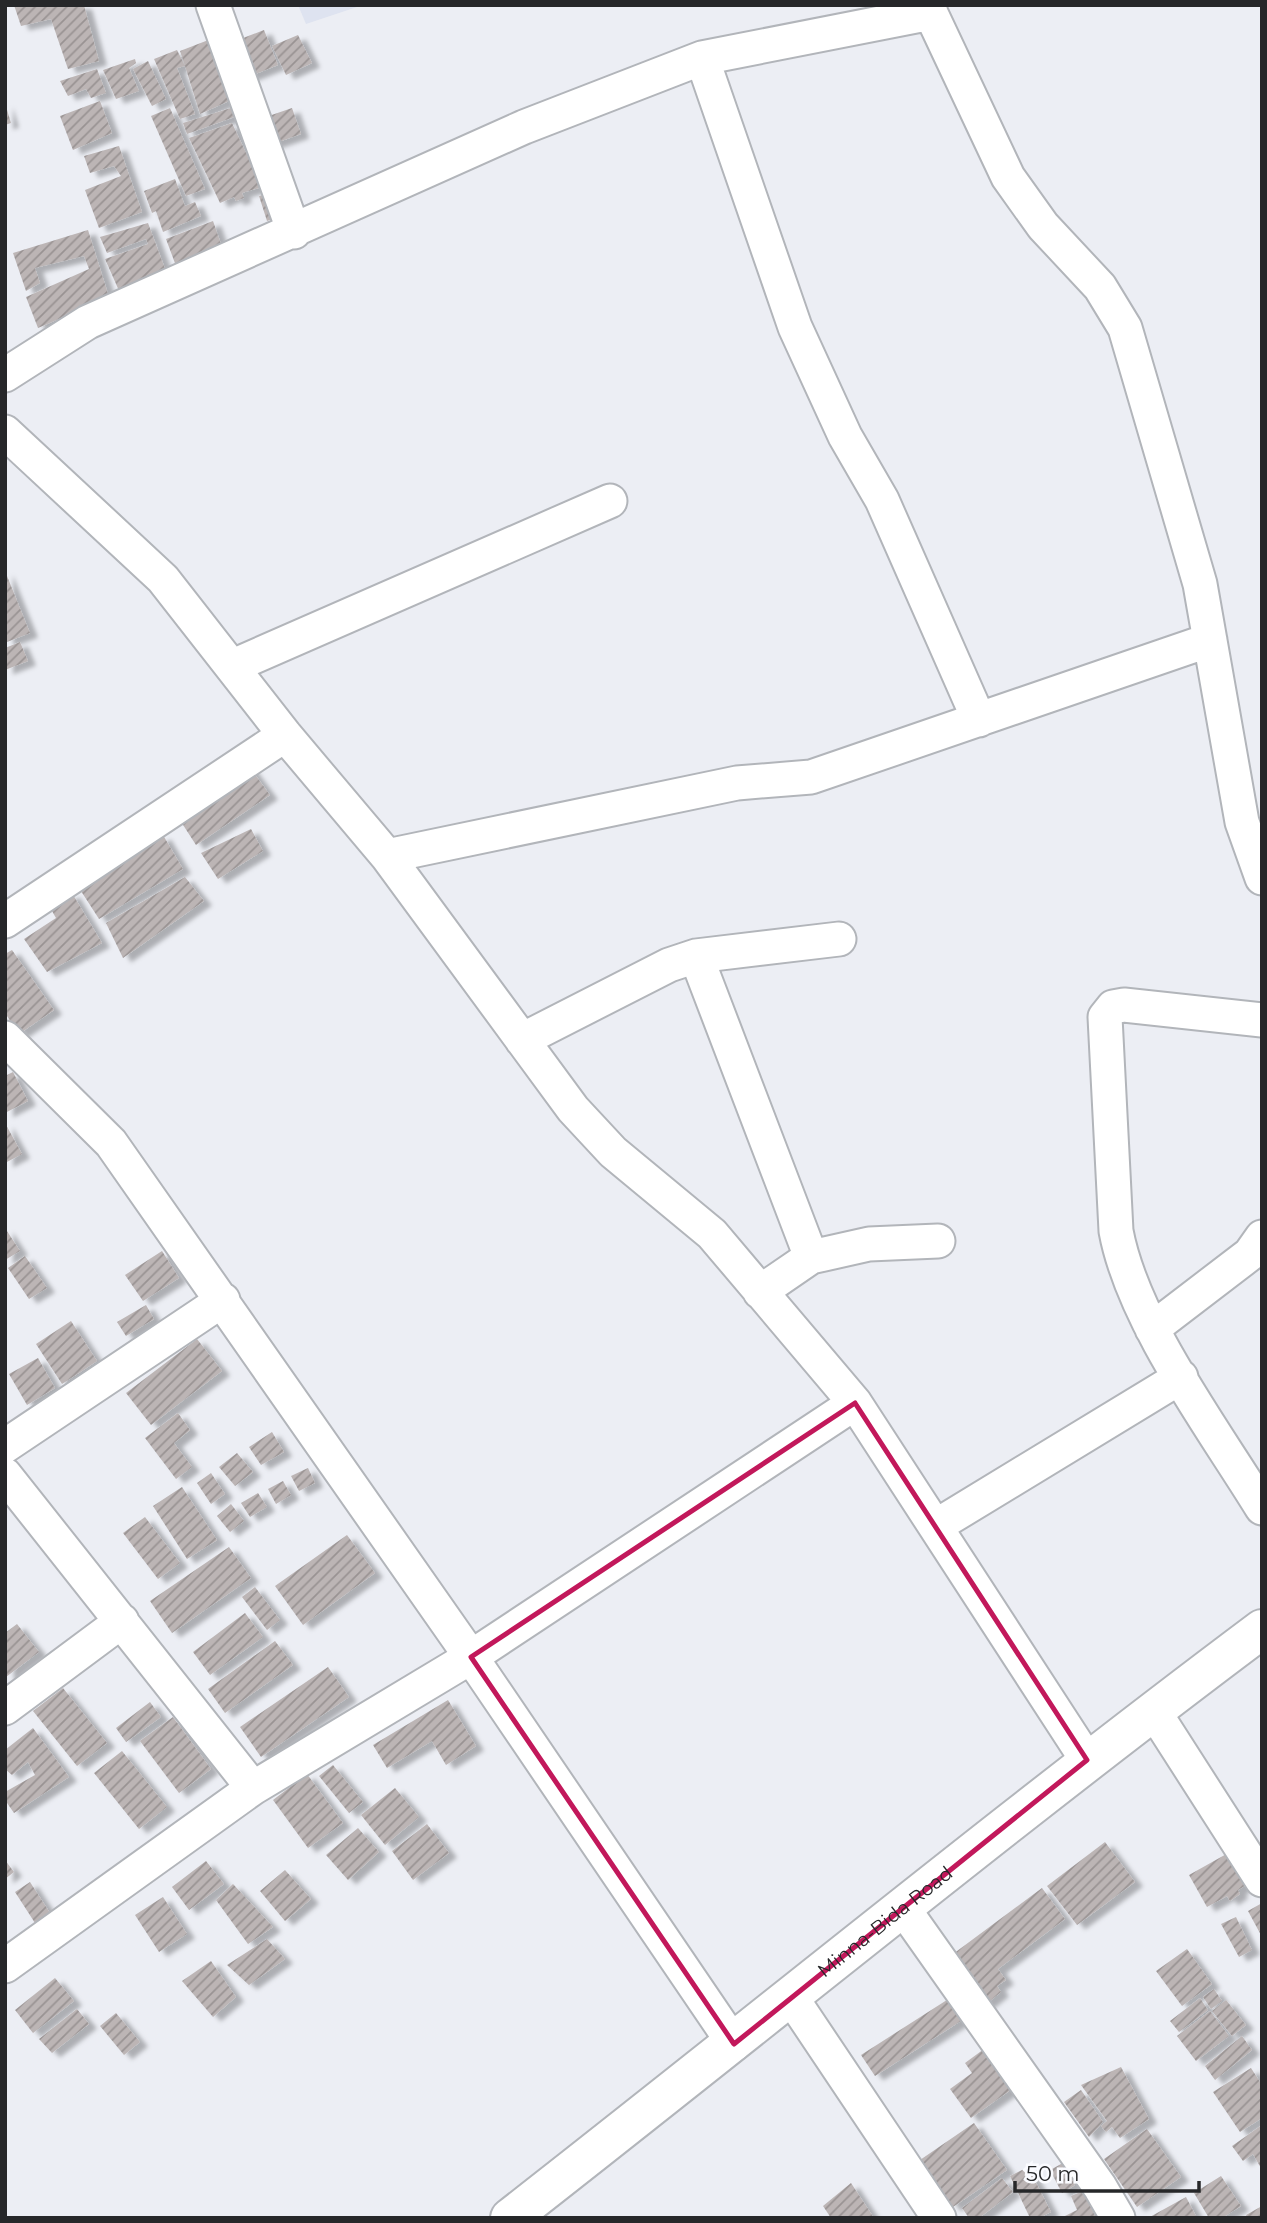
<svg xmlns="http://www.w3.org/2000/svg" width="1267" height="2223" font-family="Montserrat,sans-serif">
<style>
.built{fill:#dee3f0}
.building{fill:url(#building-hatch);filter:url(#shadow)}
.lines{fill:none;stroke-linecap:round;stroke-linejoin:round}
.minor-casing{stroke:#b2b5ba;stroke-width:37}
.major-casing{stroke:#b2b5ba;stroke-width:42}
.minor{stroke:#fff;stroke-width:33}
.major{stroke:#fff;stroke-width:38}
.marked{fill:none;stroke:#c2185b;stroke-width:5;stroke-linejoin:round}
.labels{text-anchor:middle;stroke-width:6;stroke-linejoin:round;paint-order:stroke}
.street-label{font-size:19px;fill:#262729;stroke:#fafbff}
</style>
<defs>
<pattern id="building-hatch" width="6" height="6" patternUnits="userSpaceOnUse" patternTransform="scale(1.75)"><rect width="6" height="6" fill="#bcb5b5"/><path d="M-1 1l2-2M0 6l6-6M5 7l2-2" fill="none" stroke="#999393"/></pattern>
<filter id="shadow"><feDropShadow dx="8" dy="4.5" stdDeviation="2" flood-color="#0004"/></filter>
</defs>
<rect width="100%" height="100%" fill="#eceef4"/>
<path class="built" d="M 298,5 L 363,5 L 306,24 Z"/>
<path class="building" d="M 14,5 L 84,5 L 99,61 L 68,69 L 51,19 L 21,26 Z
M 264,30 L 278,65 L 248,77 L 233,42 Z
M 298,35 L 312,63 L 286,75 L 272,46 Z
M 211,39 L 229,101 L 200,114 L 185,66 L 177,68 L 195,114 L 180,119 L 154,59 L 177,50 L 185,66 L 180,51 Z
M 135,59 L 136,63 L 129,68 L 139,91 L 116,99 L 103,70 Z
M 148,61 L 166,99 L 152,106 L 133,69 Z
M 97,69 L 106,93 L 91,98 L 86,89 L 68,96 L 60,81 Z
M 100,101 L 112,133 L 73,150 L 60,116 Z
M 5,103 L 11,123 L 5,125 Z
M 234,107 L 237,116 L 187,134 L 183,123 Z
M 170,108 L 205,189 L 186,196 L 151,116 Z
M 292,108 L 301,134 L 270,145 L 260,119 Z
M 232,123 L 262,187 L 242,193 L 244,198 L 236,201 L 234,197 L 220,203 L 189,138 Z
M 119,146 L 142,212 L 99,228 L 85,190 L 121,176 L 114,166 L 90,173 L 84,156 Z
M 175,179 L 185,206 L 195,202 L 201,216 L 163,232 L 156,211 L 152,213 L 144,191 Z
M 270,193 L 278,217 L 267,221 L 259,196 Z
M 213,221 L 222,247 L 176,266 L 166,239 Z
M 148,223 L 167,274 L 120,293 L 105,259 L 148,244 L 146,239 L 107,253 L 100,237 Z
M 88,230 L 109,297 L 38,328 L 26,297 L 89,269 L 84,256 L 35,268 L 40,283 L 26,291 L 13,253 Z
M 5,571 L 30,633 L 7,642 L 5,638 Z
M 20,642 L 28,661 L 5,670 L 5,648 Z
M 245,761 L 270,795 L 196,845 L 176,814 Z
M 251,829 L 263,851 L 218,879 L 201,853 Z
M 163,835 L 183,869 L 99,919 L 79,888 Z
M 185,877 L 204,901 L 123,958 L 106,923 Z
M 72,893 L 102,943 L 47,972 L 24,939 L 56,918 L 48,904 Z
M 12,950 L 54,1010 L 19,1034 L 5,1013 L 5,954 Z
M 13,1072 L 28,1101 L 5,1113 L 5,1076 Z
M 5,1123 L 22,1154 L 5,1163 Z
M 5,1228 L 20,1251 L 5,1260 Z
M 162,1251 L 179,1278 L 143,1301 L 125,1275 Z
M 25,1256 L 47,1288 L 29,1299 L 8,1268 Z
M 146,1305 L 154,1319 L 126,1336 L 117,1322 Z
M 71,1321 L 97,1361 L 62,1384 L 36,1344 Z
M 197,1339 L 222,1371 L 151,1425 L 126,1393 Z
M 38,1358 L 55,1388 L 27,1405 L 9,1374 Z
M 178,1413 L 190,1430 L 174,1443 L 192,1467 L 176,1479 L 145,1438 Z
M 272,1432 L 284,1452 L 261,1465 L 249,1447 Z
M 237,1453 L 253,1472 L 235,1486 L 219,1467 Z
M 308,1468 L 315,1483 L 299,1491 L 291,1476 Z
M 211,1473 L 225,1494 L 211,1504 L 197,1483 Z
M 283,1481 L 291,1495 L 276,1504 L 268,1489 Z
M 182,1487 L 217,1540 L 187,1559 L 153,1506 Z
M 258,1493 L 267,1507 L 250,1517 L 241,1503 Z
M 231,1504 L 244,1521 L 230,1532 L 217,1516 Z
M 145,1517 L 180,1563 L 158,1579 L 123,1533 Z
M 347,1535 L 375,1573 L 303,1625 L 275,1586 Z
M 229,1547 L 251,1578 L 172,1633 L 150,1601 Z
M 255,1587 L 280,1620 L 267,1630 L 242,1597 Z
M 245,1613 L 263,1637 L 210,1675 L 193,1652 Z
M 17,1624 L 39,1652 L 6,1677 L 5,1633 Z
M 275,1641 L 293,1665 L 225,1713 L 208,1689 Z
M 328,1667 L 349,1697 L 261,1757 L 240,1727 Z
M 63,1688 L 107,1743 L 77,1766 L 33,1711 Z
M 448,1700 L 476,1746 L 446,1765 L 432,1741 L 387,1768 L 373,1745 Z
M 150,1702 L 161,1717 L 126,1742 L 116,1728 Z
M 173,1717 L 211,1769 L 179,1793 L 140,1741 Z
M 33,1728 L 69,1777 L 14,1813 L 5,1800 L 5,1792 L 35,1775 L 28,1762 L 12,1775 L 5,1769 L 5,1750 Z
M 122,1751 L 167,1807 L 139,1829 L 94,1773 Z
M 333,1765 L 363,1802 L 349,1813 L 319,1776 Z
M 307,1774 L 343,1823 L 308,1848 L 273,1800 Z
M 395,1788 L 419,1817 L 385,1845 L 361,1815 Z
M 427,1824 L 449,1853 L 413,1880 L 392,1851 Z
M 358,1828 L 379,1852 L 348,1880 L 326,1855 Z
M 1105,1842 L 1135,1882 L 1077,1925 L 1047,1886 Z
M 1230,1852 L 1248,1884 L 1238,1890 L 1240,1894 L 1230,1901 L 1227,1896 L 1207,1907 L 1189,1875 Z
M 5,1860 L 14,1872 L 5,1879 Z
M 206,1861 L 224,1884 L 189,1910 L 172,1887 Z
M 285,1870 L 311,1899 L 285,1921 L 260,1891 Z
M 30,1882 L 50,1913 L 35,1923 L 15,1892 Z
M 233,1884 L 273,1927 L 248,1944 L 216,1900 Z
M 1042,1888 L 1065,1919 L 998,1969 L 1006,1980 L 997,1986 L 1001,1992 L 985,2005 L 949,1957 Z
M 163,1897 L 187,1934 L 159,1952 L 135,1915 Z
M 1262,1903 L 1262,1937 L 1248,1911 Z
M 1236,1917 L 1252,1950 L 1239,1957 L 1221,1924 Z
M 267,1939 L 285,1959 L 249,1985 L 227,1965 Z
M 1187,1949 L 1212,1984 L 1182,2006 L 1156,1971 Z
M 211,1961 L 236,1997 L 213,2017 L 182,1981 Z
M 55,1978 L 74,2001 L 33,2033 L 15,2010 Z
M 1214,1989 L 1222,2001 L 1211,2009 L 1203,1997 Z
M 950,1998 L 964,2019 L 875,2076 L 861,2055 Z
M 1200,1998 L 1208,2010 L 1179,2032 L 1170,2021 Z
M 1226,2000 L 1246,2025 L 1232,2036 L 1212,2011 Z
M 77,2009 L 89,2024 L 52,2053 L 39,2039 Z
M 1210,2011 L 1229,2036 L 1196,2061 L 1177,2036 Z
M 116,2013 L 140,2042 L 124,2055 L 100,2026 Z
M 1242,2036 L 1252,2050 L 1215,2080 L 1205,2066 Z
M 984,2049 L 1012,2089 L 971,2118 L 950,2089 L 972,2073 L 965,2063 Z
M 1121,2067 L 1149,2119 L 1120,2138 L 1112,2127 L 1106,2132 L 1101,2126 L 1107,2121 L 1081,2085 Z
M 1251,2068 L 1262,2085 L 1262,2118 L 1240,2132 L 1213,2092 Z
M 1081,2090 L 1103,2122 L 1089,2137 L 1064,2102 Z
M 974,2123 L 1007,2170 L 953,2207 L 920,2160 Z
M 1262,2125 L 1262,2170 L 1253,2154 L 1243,2161 L 1232,2146 Z
M 1147,2129 L 1181,2177 L 1137,2207 L 1104,2159 Z
M 1063,2163 L 1075,2185 L 1062,2193 L 1050,2170 Z
M 1028,2167 L 1051,2212 L 1039,2218 L 1030,2218 L 1010,2176 Z
M 1221,2176 L 1241,2206 L 1222,2218 L 1209,2218 L 1194,2193 Z
M 1002,2178 L 1013,2192 L 979,2218 L 969,2218 L 962,2208 Z
M 851,2183 L 874,2218 L 831,2218 L 823,2206 Z
M 1083,2191 L 1096,2218 L 1061,2218 L 1077,2210 L 1071,2196 Z
M 1186,2197 L 1197,2218 L 1148,2218 Z
M 1262,2206 L 1262,2218 L 1247,2218 L 1246,2215 Z"/>
<g class="lines">
<g class="minor-casing">
<path id="minor" d="M 213,5 L 294,232
M 927,5 L 1008,177 L 1043,226 L 1100,287 L 1125,328 L 1200,584 L 1242,822 L 1262,878
M 702,58 L 795,327 L 845,436 L 882,500 L 979,720
M 5,375 L 88,322 L 524,127 L 702,58 L 931,13
M 5,432 L 163,579 L 285,735 L 387,856 L 573,1109 L 613,1152 L 712,1234 L 855,1403 L 1087,1760
M 233,666 L 610,501
M 387,856 L 737,783 L 811,777 L 1210,640
M 5,921 L 285,735
M 696,956 L 811,1257
M 1262,1020 L 1124,1005 L 1113,1007 L 1105,1017 L 1116,1231 C 1133,1322 1213,1428 1262,1508
M 5,1038 L 111,1143 L 471,1657 L 734,2044
M 522,1040 L 669,965 L 696,956 L 839,939
M 760,1292 L 811,1257 L 869,1244 L 938,1241
M 1152,1329 L 1250,1254 L 1262,1237
M 5,1446 L 223,1300
M 5,1475 L 253,1788
M 936,1526 L 1181,1377
M 5,1708 L 122,1621
M 1153,1710 L 1262,1880
M 903,1908 L 1100,2187 L 1118,2218
M 5,1966 L 253,1788 L 471,1657 L 855,1403
M 791,1997 L 939,2218"/>
</g>
<g class="major-casing">
<g id="major">
<path id="s1" d="M 510,2218 C 761,2022 1007,1820 1262,1629"/>
</g>
</g>
<use href="#minor" class="minor"/>
<use href="#major" class="major"/>
</g>
<path class="marked" d="M 855,1403 L 1087,1760 L 734,2044 L 471,1657 Z"/>
<g class="labels">
<g class="street-label">
<text dy="7" stroke="none"><textPath href="#s1" startOffset="478">Minna-Bida Road</textPath></text>
</g>
</g>
<rect width="1267" height="2223" fill="none" stroke="#262729" stroke-width="14"/>
<path d="M1015 2181v10h184v-10" fill="none" stroke="#262729" stroke-width="3.5"/>
<text x="1026" y="2181" font-size="21" fill="#262729" stroke="#fafbff" stroke-width="5" paint-order="stroke">50 m</text>
</svg>
